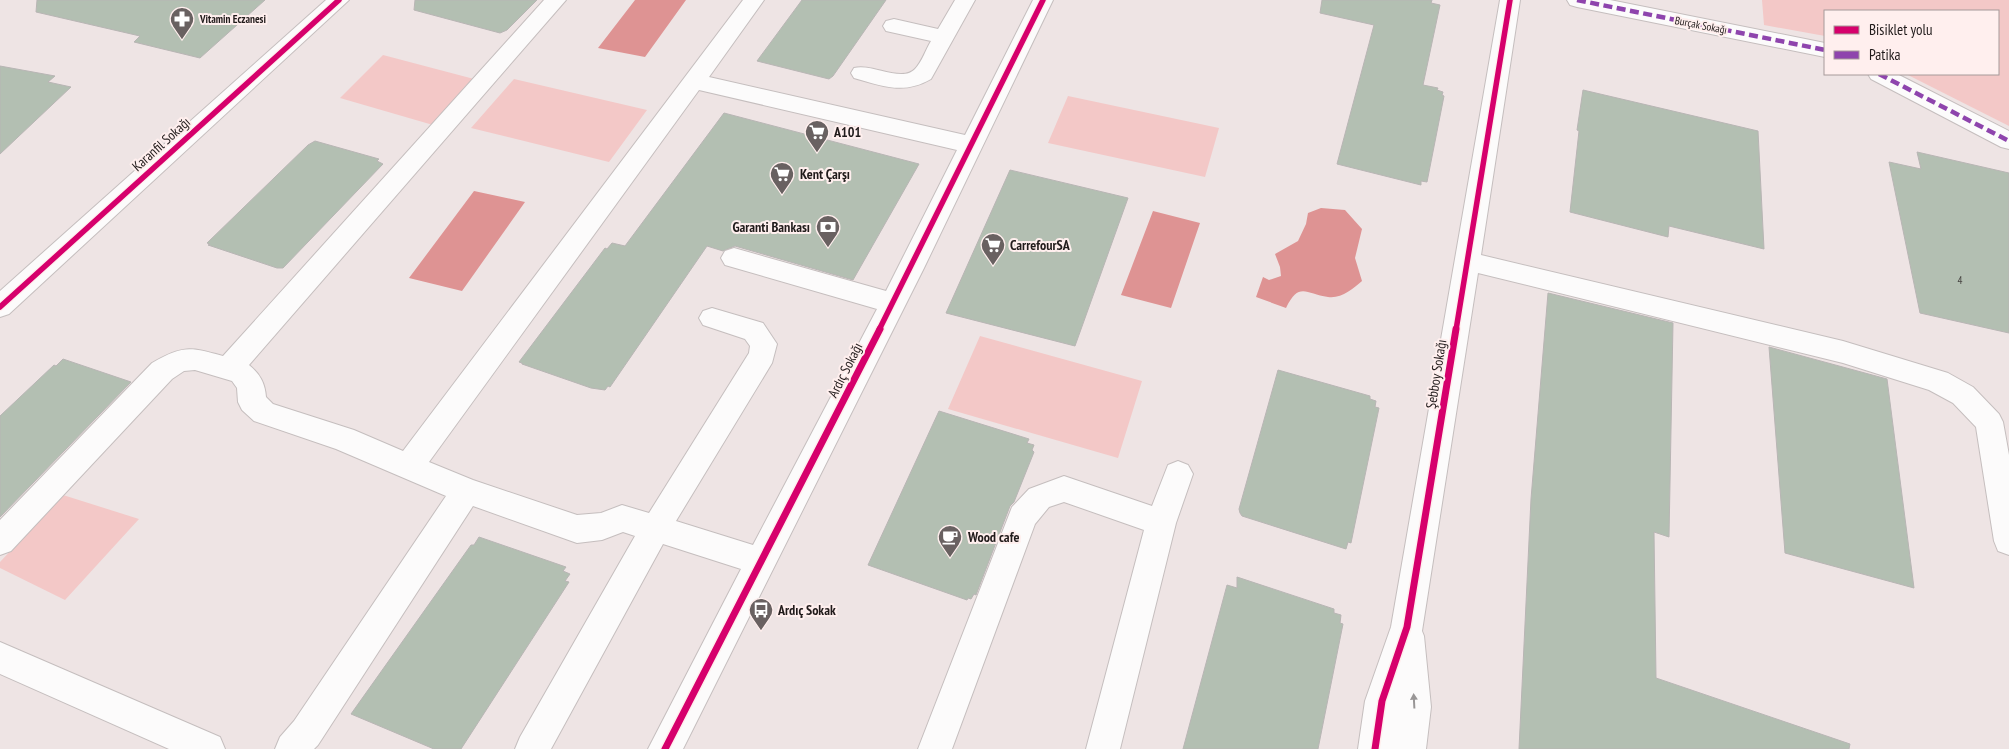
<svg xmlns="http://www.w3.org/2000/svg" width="2009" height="749" font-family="'PT Sans Narrow',sans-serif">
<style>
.green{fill:#f3c8c7}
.water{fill:#de9393}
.building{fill:#b3bfb2;stroke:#b8b5b4}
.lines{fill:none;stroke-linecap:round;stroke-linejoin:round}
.minor-casing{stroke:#c5bebe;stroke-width:2}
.minor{fill:#fcfbfb;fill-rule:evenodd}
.quiet{stroke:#8e44ad;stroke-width:4.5;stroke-dasharray:9 4.5;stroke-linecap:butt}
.cycleway-far1-casing{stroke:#ffefee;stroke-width:8}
.cycleway-casing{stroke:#ffefee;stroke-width:10}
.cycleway-far1{stroke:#d6006c;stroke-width:5.5}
.cycleway{stroke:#d6006c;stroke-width:7}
.oneway{fill:#999696}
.labels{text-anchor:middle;stroke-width:4;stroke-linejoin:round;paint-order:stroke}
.far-poi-label{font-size:11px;font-weight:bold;fill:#211b1b;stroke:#ffefee;text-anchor:start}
.far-street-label{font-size:11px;fill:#211b1b;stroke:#ffefee}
.number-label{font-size:11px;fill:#464441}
.poi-label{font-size:14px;font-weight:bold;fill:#211b1b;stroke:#ffefee;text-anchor:start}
.street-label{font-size:14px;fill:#211b1b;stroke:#ffefee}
</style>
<rect width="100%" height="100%" fill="#eee4e4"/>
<path class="green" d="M 1762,0 L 2009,0 L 2009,126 L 1906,74 L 1998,74 L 1998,11 L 1825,11 L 1825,36 L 1764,25 Z
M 383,55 L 474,79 L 433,125 L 340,98 Z
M 514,79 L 647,110 L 609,162 L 471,128 Z
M 1068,96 L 1219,128 L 1205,177 L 1048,143 Z
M 980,336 L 1142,381 L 1118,458 L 948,409 Z
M 63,495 L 139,519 L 65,600 L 0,568 L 0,562 Z"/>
<path class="water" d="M 635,0 L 686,0 L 645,57 L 598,48 Z
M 474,191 L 525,202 L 462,291 L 409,278 Z
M 1321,208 L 1345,210 L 1362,229 L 1355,258 L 1362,281 C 1353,289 1341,299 1328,297 C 1306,294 1299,281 1286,308 L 1256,297 L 1263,277 L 1269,280 L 1281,276 L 1280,267 L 1275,254 L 1298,241 L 1306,224 L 1308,213 Z
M 1153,211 L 1200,223 L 1171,308 L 1121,295 Z"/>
<path class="building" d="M 37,0 L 265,0 L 200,58 L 134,42 L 140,36 L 36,12 Z
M 415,0 L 537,0 L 507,30 L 500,33 L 414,10 Z
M 802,0 L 886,0 L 833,76 L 829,79 L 757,61 Z
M 1322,0 L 1432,0 L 1431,3 L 1440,5 L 1423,85 L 1438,88 L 1437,90 L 1443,92 L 1442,95 L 1444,96 L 1427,182 L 1421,181 L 1421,185 L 1337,164 L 1374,25 L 1320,13 Z
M 0,66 L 55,76 L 48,82 L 71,87 L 0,154 Z
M 1583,90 L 1758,131 L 1764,249 L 1669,226 L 1668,237 L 1570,212 L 1579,131 L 1577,130 Z
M 724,113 L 919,164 L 853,280 L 735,246 L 723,251 L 707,246 L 610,387 L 608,386 L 605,390 L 591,388 L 522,364 L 522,363 L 519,362 L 605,248 L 607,249 L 612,243 L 625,246 Z
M 315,141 L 379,159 L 377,161 L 383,164 L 283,268 L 277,268 L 208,245 L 210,244 L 207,243 L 308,145 Z
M 1917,152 L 2009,173 L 2009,333 L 1920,313 L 1889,162 L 1921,169 Z
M 1010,170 L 1128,198 L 1075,346 L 946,313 Z
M 1548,293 L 1673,323 L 1669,537 L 1654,532 L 1656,678 L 1850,744 L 1849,749 L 1519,749 L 1531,499 Z
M 1769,347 L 1887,379 L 1914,588 L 1785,553 Z
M 63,359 L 131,382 L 0,517 L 0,416 L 54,365 L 56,366 Z
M 1278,370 L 1370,396 L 1370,399 L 1376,401 L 1375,407 L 1379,408 L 1351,543 L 1348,542 L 1346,549 L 1242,516 L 1240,513 L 1239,509 Z
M 939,411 L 1029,439 L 1027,443 L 1034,445 L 1032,450 L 1034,452 L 1014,502 L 1010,506 L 976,595 L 974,594 L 971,599 L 968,598 L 967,600 L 868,565 Z
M 479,537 L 566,567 L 563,571 L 570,574 L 565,581 L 569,582 L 461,749 L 434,749 L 351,714 L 471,545 L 474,545 Z
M 1237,577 L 1334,609 L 1334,613 L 1341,615 L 1340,623 L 1343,624 L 1318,749 L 1183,749 L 1227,585 L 1237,588 Z"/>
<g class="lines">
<g class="minor-casing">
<path id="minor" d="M 326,0 L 349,0 L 9,314 L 0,317 L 0,291 Z
M 544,0 L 566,0 L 249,365 C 260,374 265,383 266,397 L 273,404 L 354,430 L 403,451 L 743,0 L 764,0 L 709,77 L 965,135 L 1033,0 L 1053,0 L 924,268 L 683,749 L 648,749 L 741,569 L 663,544 L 551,749 L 515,749 L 520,737 L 635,536 L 623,532 L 602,540 L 577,543 L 473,506 L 318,745 L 314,749 L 275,749 L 280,737 L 294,721 L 446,496 L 336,449 L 254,421 L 242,410 L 238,402 L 237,388 L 232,381 L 195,370 L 184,371 L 172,379 L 11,551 L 0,555 L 0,520 L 152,363 C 183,345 190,347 223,356 ZM 699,90 L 957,150 L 886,291 L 734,248 L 725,251 L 721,258 L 725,265 L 877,309 L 753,545 L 676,521 L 772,363 L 777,344 L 763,323 L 712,308 L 703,311 L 699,318 L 703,325 L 745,339 L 750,346 L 749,353 L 649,513 L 622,505 L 601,513 L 577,515 L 473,480 L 429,462 Z
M 955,0 L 975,0 L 931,79 C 904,95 882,86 854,78 L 851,73 L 854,68 C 872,63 902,83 915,69 C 922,62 926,49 931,41 L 886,31 L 883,26 L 886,21 L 894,19 L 938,29 Z
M 1500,0 L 1520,0 L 1481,255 L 1843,341 L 1948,373 L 1973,387 L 1999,414 L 2003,422 L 2009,455 L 2009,555 L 1998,551 L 1994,541 L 1976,427 L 1953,403 L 1929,390 L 1843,363 L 1478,273 L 1422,631 L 1424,636 L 1431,707 L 1426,749 L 1358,749 L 1365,701 L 1391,627 Z
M 1567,0 L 1610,0 L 1825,43 L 1825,57 L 1577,7 L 1570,5 Z
M 1868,74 L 1897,74 L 2009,131 L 2009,149 L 2001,147 L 1871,79 Z
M 1178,461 L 1188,465 L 1193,474 L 1176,523 L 1120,749 L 1086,749 L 1144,530 L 1064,502 L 1049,507 L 1035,524 L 952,749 L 918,749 L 1012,507 L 1029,489 L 1064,476 L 1152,506 L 1168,465 Z
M 0,642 L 220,737 L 225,749 L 169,749 L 0,674 Z"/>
</g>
<use href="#minor" class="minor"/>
<path class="quiet" d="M 1577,0 L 1825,50
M 1879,74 L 2009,141"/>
<g class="cycleway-far1-casing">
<path id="cycleway-far1" d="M 0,307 L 339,0
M 879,330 L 1043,0
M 1456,330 L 1510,0"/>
</g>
<g class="cycleway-casing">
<path id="cycleway" d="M 665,749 L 880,329
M 1375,749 L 1382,701 L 1407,627 L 1456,329"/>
</g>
<use href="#cycleway-far1" class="cycleway-far1"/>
<use href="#cycleway" class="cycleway"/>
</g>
<defs><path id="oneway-solid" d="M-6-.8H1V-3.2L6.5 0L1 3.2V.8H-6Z" transform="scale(1.25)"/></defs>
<use class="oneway" href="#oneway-solid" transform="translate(1414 701) rotate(-93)"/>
<defs>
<g id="pharmacy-pin" transform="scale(1.25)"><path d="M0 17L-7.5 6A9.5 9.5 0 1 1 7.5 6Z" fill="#696161" stroke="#ffefee"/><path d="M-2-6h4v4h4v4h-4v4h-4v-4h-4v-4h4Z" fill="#fff"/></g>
<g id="supermarket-pin" transform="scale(1.25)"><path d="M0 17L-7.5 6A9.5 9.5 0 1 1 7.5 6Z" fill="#696161" stroke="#ffefee"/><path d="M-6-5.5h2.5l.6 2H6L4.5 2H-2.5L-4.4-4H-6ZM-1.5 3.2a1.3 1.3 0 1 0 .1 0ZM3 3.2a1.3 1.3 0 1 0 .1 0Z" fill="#fff"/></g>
<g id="bank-pin" transform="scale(1.25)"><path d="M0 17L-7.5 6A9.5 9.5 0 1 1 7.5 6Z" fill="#696161" stroke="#ffefee"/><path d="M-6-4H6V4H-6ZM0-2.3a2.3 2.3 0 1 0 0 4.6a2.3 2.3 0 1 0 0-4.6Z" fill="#fff"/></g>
<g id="cafe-pin" transform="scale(1.25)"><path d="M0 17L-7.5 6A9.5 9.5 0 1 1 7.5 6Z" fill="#696161" stroke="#ffefee"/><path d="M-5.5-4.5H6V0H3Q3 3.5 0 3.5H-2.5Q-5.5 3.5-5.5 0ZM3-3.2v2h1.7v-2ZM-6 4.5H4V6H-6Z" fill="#fff"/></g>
<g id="bus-pin" transform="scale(1.25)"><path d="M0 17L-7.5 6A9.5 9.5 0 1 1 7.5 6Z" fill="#696161" stroke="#ffefee"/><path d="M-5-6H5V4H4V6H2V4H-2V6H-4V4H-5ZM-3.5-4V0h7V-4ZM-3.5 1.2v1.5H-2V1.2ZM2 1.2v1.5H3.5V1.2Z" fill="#fff"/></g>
</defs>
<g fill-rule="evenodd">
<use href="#pharmacy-pin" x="182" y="19"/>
<use href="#supermarket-pin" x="817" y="132"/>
<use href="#supermarket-pin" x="782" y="174"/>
<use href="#bank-pin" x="828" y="227"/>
<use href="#supermarket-pin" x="993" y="245"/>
<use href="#cafe-pin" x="950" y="537"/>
<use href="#bus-pin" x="761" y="610"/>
</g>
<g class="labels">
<g class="far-poi-label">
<text x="200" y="23">Vitamin Eczanesi</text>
</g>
<g class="far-street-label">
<text transform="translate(1701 25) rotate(11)" y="4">Burçak Sokağı</text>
</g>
<g class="number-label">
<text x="1960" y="284">4</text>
</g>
<g class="poi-label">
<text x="834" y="137">A101</text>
<text x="800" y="179">Kent Çarşı</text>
<text x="810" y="232" text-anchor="end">Garanti Bankası</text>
<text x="1010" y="250">CarrefourSA</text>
<text x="968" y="542">Wood cafe</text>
<text x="778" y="615">Ardıç Sokak</text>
</g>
<g class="street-label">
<text transform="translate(161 144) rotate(-42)" y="5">Karanfil Sokağı</text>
<text transform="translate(845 370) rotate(-63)" y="5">Ardıç Sokağı</text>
<text transform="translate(1436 374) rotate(-81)" y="5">Şebboy Sokağı</text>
</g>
</g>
<rect x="1824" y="10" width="175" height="65" fill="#ffefee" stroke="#a69a9a"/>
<rect x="1834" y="26" width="25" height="8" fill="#d6006c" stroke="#a69a9a"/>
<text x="1869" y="35" font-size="15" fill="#211b1b">Bisiklet yolu</text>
<rect x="1834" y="51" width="25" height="8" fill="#8e44ad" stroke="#a69a9a"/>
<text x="1869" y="60" font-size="15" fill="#211b1b">Patika</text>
</svg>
